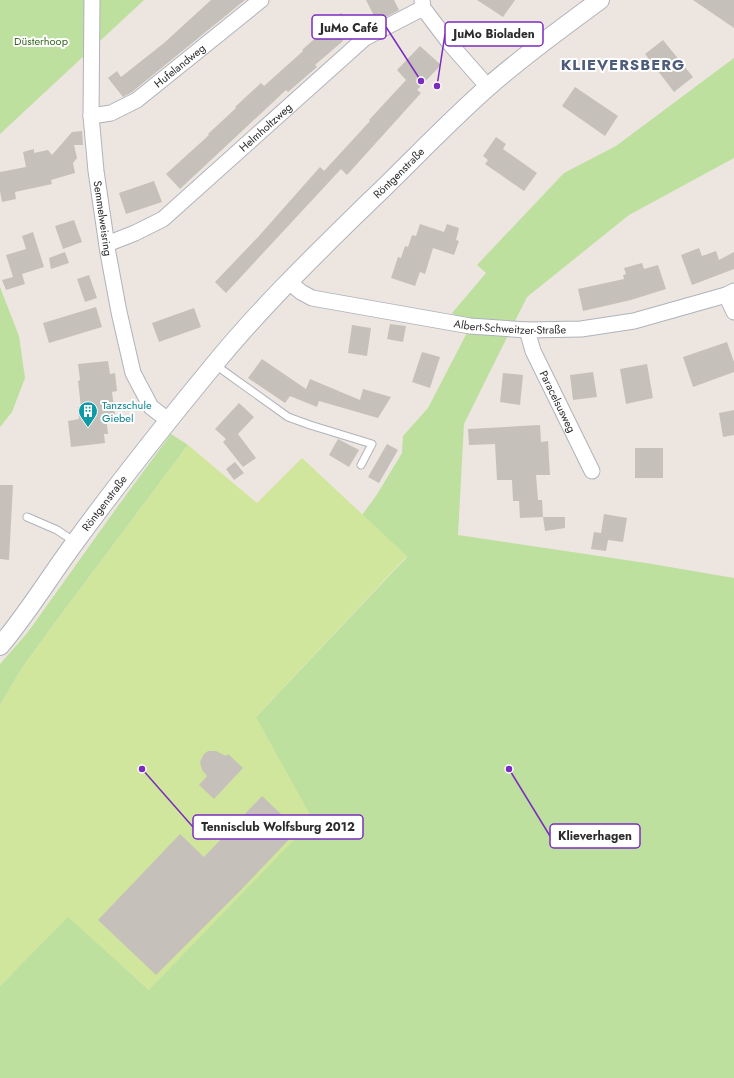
<svg xmlns="http://www.w3.org/2000/svg" width="734" height="1078" font-family="Jost,sans-serif">
<style>
.green{fill:#bde09f}
.pitch{fill:#d0e69c}
.building{fill:#c6c0bb}
.lines{fill:none;stroke-linecap:round;stroke-linejoin:round}
.service-casing{stroke:#b0b3bc;stroke-width:9}
.minor-casing{stroke:#b0b3bc;stroke-width:17}
.tertiary-casing{stroke:#b0b3bc;stroke-width:20}
.service{stroke:#fff;stroke-width:7}
.minor{stroke:#fff;stroke-width:15}
.tertiary{stroke:#fff;stroke-width:18}
.labels{text-anchor:middle;stroke-width:4;stroke-linejoin:round;paint-order:stroke}
.park-label{font-size:11px;fill:#37661f;stroke:#fff}
.street-label{font-size:11px;fill:#2c2c2c;stroke:#fff}
.culture-label{font-size:11px;fill:#0d838f;stroke:#fff;text-anchor:start}
.district-label{font-size:15px;font-weight:bold;letter-spacing:1px;fill:#4e5c7b;stroke:#fff}
.leader{fill:none;stroke:#7b2cbf;stroke-width:1.5}
.callout-dot{fill:#7b2cbf;stroke:#fff;stroke-width:1.5}
.callout{fill:#fff;stroke:#7b2cbf;stroke-width:1.5}
.callout-label{font-size:12px;text-anchor:middle;font-weight:bold;fill:#2c2c2c}
</style>
<rect width="100%" height="100%" fill="#ede5df"/>
<path class="green" d="M 0,0 L 144,0 L 0,134 Z
M 734,58 L 734,158 L 629,215 L 527,297 L 464,424 L 458,535 L 646,563 L 734,578 L 734,1078 L 0,1078 L 0,986 L 68,916 L 149,990 L 256,717 L 407,557 L 362,515 L 376,496 L 402,453 L 403,436 L 428,408 L 470,327 L 452,313 L 486,273 L 477,265 L 564,173 L 616,146 Z
M 0,287 L 19,336 L 25,378 L 12,412 L 0,427 Z
M 171,434 L 188,445 L 54,624 L 22,668 L 0,705 L 0,664 L 28,632 L 118,506 Z"/>
<path class="pitch" d="M 188,445 L 257,503 L 302,458 L 407,556 L 256,717 L 313,820 L 149,990 L 68,917 L 0,986 L 0,705 L 22,668 L 54,624 Z"/>
<path class="building" d="M 211,0 L 245,0 L 132,92 L 123,97 L 108,78 L 117,71 L 121,77 L 164,43 Z
M 366,0 L 394,0 L 399,10 L 377,22 Z
M 477,0 L 515,0 L 503,17 Z
M 693,0 L 734,0 L 734,28 Z
M 341,13 L 354,28 L 342,39 L 343,41 L 315,65 L 317,67 L 288,92 L 286,90 L 180,189 L 166,174 L 209,135 L 208,134 L 236,108 L 235,107 L 261,83 L 264,86 L 303,51 L 302,50 L 330,25 L 328,24 Z
M 663,40 L 693,77 L 674,92 L 645,54 Z
M 420,46 L 441,65 L 417,90 L 421,93 L 347,175 L 341,169 L 226,293 L 215,282 L 258,237 L 320,167 L 324,171 L 370,121 L 369,120 L 406,80 L 397,70 Z
M 575,87 L 618,116 L 605,136 L 562,106 Z
M 82,131 L 83,145 L 74,145 L 77,158 L 73,163 L 75,173 L 51,180 L 52,184 L 15,192 L 16,199 L 2,202 L 0,191 L 0,172 L 26,167 L 23,152 L 34,149 L 34,153 L 48,150 L 52,155 L 72,132 Z
M 496,137 L 506,144 L 503,149 L 537,173 L 524,191 L 485,164 L 488,160 L 483,156 Z
M 154,181 L 162,202 L 126,214 L 119,193 Z
M 74,220 L 82,242 L 63,249 L 55,226 Z
M 420,224 L 444,232 L 447,224 L 459,228 L 456,240 L 459,241 L 454,255 L 433,248 L 425,274 L 420,272 L 415,286 L 391,278 L 398,257 L 401,258 L 405,246 L 408,247 L 412,235 L 416,236 Z
M 33,232 L 44,267 L 22,274 L 25,284 L 6,290 L 2,280 L 13,277 L 6,255 L 26,249 L 22,236 Z
M 699,248 L 702,256 L 716,251 L 719,260 L 734,252 L 734,269 L 692,285 L 681,255 Z
M 65,252 L 69,263 L 51,269 L 49,258 Z
M 642,263 L 644,269 L 658,265 L 666,289 L 631,300 L 583,311 L 578,289 L 624,279 L 623,275 L 626,274 L 624,268 Z
M 89,275 L 97,298 L 85,302 L 77,279 Z
M 96,307 L 102,327 L 49,343 L 43,323 Z
M 194,308 L 201,327 L 159,342 L 152,323 Z
M 390,324 L 406,326 L 403,342 L 387,339 Z
M 352,325 L 371,328 L 367,356 L 348,353 Z
M 727,342 L 734,362 L 734,372 L 693,387 L 683,357 Z
M 422,352 L 440,357 L 430,388 L 412,382 Z
M 262,359 L 306,389 L 310,379 L 360,400 L 363,389 L 391,397 L 378,418 L 319,401 L 317,407 L 290,396 L 285,403 L 248,378 Z
M 108,361 L 110,374 L 115,373 L 117,391 L 112,392 L 115,415 L 106,416 L 108,434 L 104,434 L 105,443 L 71,447 L 68,421 L 79,419 L 78,407 L 81,407 L 78,381 L 80,380 L 78,364 Z
M 647,364 L 653,398 L 626,404 L 620,369 Z
M 593,372 L 597,397 L 573,400 L 570,375 Z
M 503,373 L 523,375 L 520,405 L 500,402 Z
M 239,403 L 254,417 L 238,434 L 256,458 L 243,467 L 223,442 L 226,439 L 215,429 Z
M 734,410 L 734,435 L 723,437 L 719,413 Z
M 540,425 L 541,442 L 548,441 L 550,475 L 536,475 L 538,500 L 542,500 L 543,517 L 520,518 L 519,501 L 513,501 L 512,480 L 497,480 L 495,444 L 469,445 L 468,429 Z
M 338,439 L 359,450 L 349,467 L 329,455 Z
M 387,444 L 398,450 L 379,483 L 368,477 Z
M 635,448 L 663,448 L 663,478 L 635,478 Z
M 235,462 L 244,473 L 234,480 L 226,469 Z
M 0,485 L 13,485 L 9,560 L 0,559 Z
M 604,514 L 627,518 L 623,542 L 608,540 L 606,551 L 591,549 L 594,532 L 601,533 Z
M 543,517 L 565,517 L 565,528 L 545,531 Z
M 208,751 L 216,751 L 226,756 L 228,754 L 243,768 L 214,799 L 199,785 L 207,776 L 202,770 L 200,762 L 204,754 Z
M 262,796 L 298,830 L 240,891 L 156,975 L 98,920 L 180,834 L 204,857 Z"/>
<g class="lines">
<g class="service-casing">
<path id="service" d="M 214,364 L 288,417 L 310,425 L 372,444 L 361,465
M 27,517 L 57,530 L 75,542"/>
</g>
<g class="minor-casing">
<g id="minor">
<path id="s1" d="M 92,0 L 91,116 L 96,171 L 108,253 L 119,312 L 133,373 L 151,407 L 169,421"/>
<path d="M 422,0 L 423,8 L 451,45 L 488,87"/>
<path id="s2" d="M 91,116 L 111,113 L 137,100 L 261,0"/>
<path id="s3" d="M 107,244 L 135,233 L 163,219 L 365,38 L 423,8"/>
<path id="s4" d="M 288,281 L 301,292 L 312,298 L 470,326 L 527,330 L 581,329 L 634,321 L 726,295 L 734,291"/>
<path d="M 726,295 L 734,312"/>
<path id="s5" d="M 527,330 L 533,351 L 592,471"/>
</g>
</g>
<g class="tertiary-casing">
<g id="tertiary">
<path id="s6" d="M 0,646 C 28,613 50,576 76,541 C 119,482 166,423 213,366 C 261,307 315,255 369,202 C 409,164 446,124 488,87 C 523,56 562,28 600,0"/>
</g>
</g>
<use href="#service" class="service"/>
<use href="#minor" class="minor"/>
<use href="#tertiary" class="tertiary"/>
</g>
<defs>
<g id="building-pin" transform="scale(1)"><path d="M0 17L-7.5 6A9.5 9.5 0 1 1 7.5 6Z" fill="#0f9aa8" stroke="#fff"/><path d="M-4-6H4V6H1V3H-1V6H-4ZM-2.5-4.3h1.7v1.8h-1.7ZM.8-4.3h1.7v1.8H.8ZM-2.5-1h1.7V.8h-1.7ZM.8-1h1.7V.8H.8Z" fill="#fff"/></g>
</defs>
<g fill-rule="evenodd">
<use href="#building-pin" x="88" y="411"/>
</g>
<g class="labels">
<g class="park-label">
<text x="41" y="45">Düsterhoop</text>
</g>
<g class="street-label">
<text dy="4" stroke="none"><textPath href="#s2" startOffset="104">Hufelandweg</textPath></text>
<text dy="4" stroke="none"><textPath href="#s3" startOffset="199">Helmholtzweg</textPath></text>
<text dy="4" stroke="none"><textPath href="#s6" startOffset="620">Röntgenstraße</textPath></text>
<text dy="4" stroke="none"><textPath href="#s1" startOffset="219">Semmelweisring</textPath></text>
<text dy="4" stroke="none"><textPath href="#s4" startOffset="230">Albert-Schweitzer-Straße</textPath></text>
<text dy="4" stroke="none"><textPath href="#s5" startOffset="78">Paracelsusweg</textPath></text>
<text dy="4" stroke="none"><textPath href="#s6" startOffset="177">Röntgenstraße</textPath></text>
</g>
<g class="culture-label">
<text x="102" y="409">Tanzschule<tspan x="102" dy="13">Giebel</tspan></text>
</g>
<g class="district-label">
<text x="623" y="70">KLIEVERSBERG</text>
</g>
</g>
<path class="leader" d="M421 81L386 27M437 86L445 34M142 769L193 827M509 769L550 836"/>
<g class="callout-dot">
<circle cx="421" cy="81" r="4"/>
<circle cx="437" cy="86" r="4"/>
<circle cx="142" cy="769" r="4"/>
<circle cx="509" cy="769" r="4"/>
</g>
<g class="callout">
<rect x="312" y="15" width="74" height="24" rx="4"/>
<rect x="445" y="22" width="98" height="24" rx="4"/>
<rect x="193" y="815" width="170" height="24" rx="4"/>
<rect x="550" y="824" width="90" height="24" rx="4"/>
</g>
<g class="callout-label">
<text x="349" y="32">JuMo Café</text>
<text x="494" y="38">JuMo Bioladen</text>
<text x="278" y="831">Tennisclub Wolfsburg 2012</text>
<text x="595" y="840">Klieverhagen</text>
</g>
</svg>
